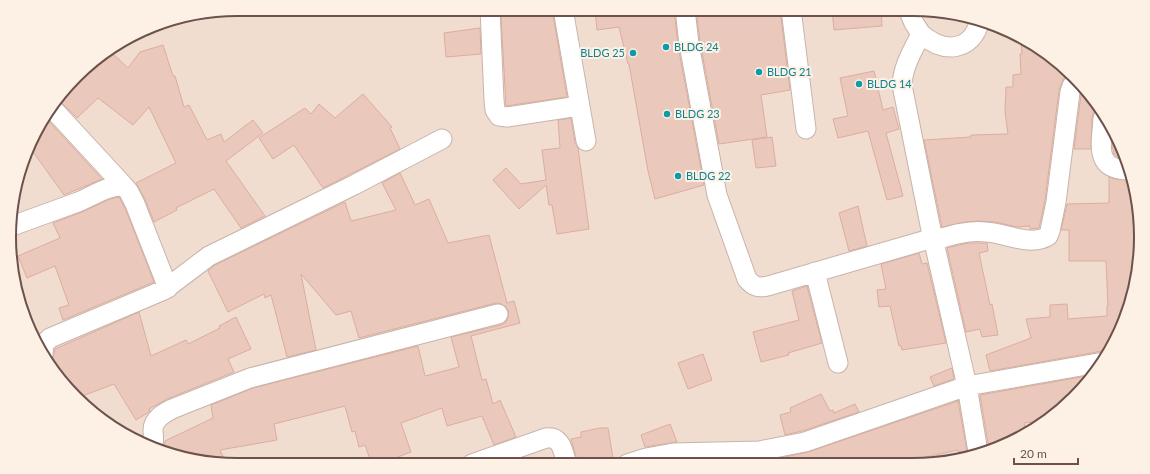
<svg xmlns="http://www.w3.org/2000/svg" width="1150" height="474" font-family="Lato,sans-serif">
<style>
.residential{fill:#f0ddd0}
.building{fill:#ebc8bc;stroke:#dcad9e}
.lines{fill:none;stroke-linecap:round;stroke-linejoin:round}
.minor-casing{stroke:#c8b3aa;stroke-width:21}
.minor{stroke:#fff;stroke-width:19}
.culture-dot{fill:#0f9aa8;stroke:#fdf1e6;stroke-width:1.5}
.labels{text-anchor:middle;stroke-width:4;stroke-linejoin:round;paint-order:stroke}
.culture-label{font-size:11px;fill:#0d838f;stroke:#fdf1e6;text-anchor:start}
.rim{fill:none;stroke:#6d524b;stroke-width:2}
</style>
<rect width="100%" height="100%" fill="#f9ece1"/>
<path class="residential" d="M 237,9 L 913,9 L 986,21 L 1063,65 L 1117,136 L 1140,222 L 1129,310 L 1102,364 L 1063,409 L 1014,442 L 943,463 L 237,465 L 164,453 L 98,418 L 40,351 L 13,281 L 11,207 L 39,123 L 87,65 L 163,21 Z"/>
<path class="building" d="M 552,9 L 567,97 L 506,106 L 501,16 Z
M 595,9 L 674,9 L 678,46 L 704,185 L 655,199 L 648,171 L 629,64 L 628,64 L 619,27 L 597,30 Z
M 696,9 L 780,9 L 790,90 L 761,95 L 767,137 L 719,144 L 700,42 Z
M 832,9 L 881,9 L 882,26 L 834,30 Z
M 480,28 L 481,54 L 446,57 L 444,33 Z
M 1021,41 L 1063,65 L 1070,75 L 1064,78 L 1059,90 L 1045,200 L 1039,228 L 1030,229 L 1030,226 L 1017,227 L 996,222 L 979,221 L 965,222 L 942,227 L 924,140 L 971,137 L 971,135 L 1008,134 L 1005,112 L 1006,87 L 1013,87 L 1013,75 L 1021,74 L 1020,54 L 1022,54 Z
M 163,45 L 173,76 L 175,76 L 184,107 L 189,105 L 207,140 L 221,134 L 224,142 L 253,120 L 263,133 L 226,161 L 265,216 L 241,228 L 214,189 L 176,208 L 177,210 L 154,222 L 145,199 L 136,183 L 176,163 L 149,107 L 133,125 L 98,98 L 77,118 L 59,100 L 87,65 L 111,52 L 128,68 L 140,52 Z
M 874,71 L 883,110 L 893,107 L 899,129 L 886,133 L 903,196 L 887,200 L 868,131 L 838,138 L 833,119 L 848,116 L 840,78 Z
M 1084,93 L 1097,109 L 1094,112 L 1092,117 L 1091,149 L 1074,149 L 1081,95 Z
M 363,94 L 392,127 L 390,128 L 400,149 L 323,188 L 294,145 L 273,159 L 259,138 L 305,108 L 311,114 L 319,104 L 335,118 Z
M 45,117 L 102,179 L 64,195 L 31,149 L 39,123 Z
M 571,118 L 575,143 L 578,148 L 589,229 L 557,234 L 552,205 L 549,205 L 546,185 L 519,209 L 493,180 L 506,168 L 521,184 L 546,180 L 542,150 L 560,148 L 558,120 Z
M 1113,130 L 1117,136 L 1123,158 L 1119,158 L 1114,154 L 1112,144 Z
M 772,137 L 776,166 L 756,168 L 752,140 Z
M 400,173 L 415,205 L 429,199 L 448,243 L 489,235 L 507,303 L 514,301 L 520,323 L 471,336 L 482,380 L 486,379 L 493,404 L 500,400 L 516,437 L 494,445 L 482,416 L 447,426 L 442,408 L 401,423 L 411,452 L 390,460 L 391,465 L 372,465 L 365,445 L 359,447 L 355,431 L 352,432 L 345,406 L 274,424 L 277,440 L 220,450 L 226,463 L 161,452 L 165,441 L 213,418 L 211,405 L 253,388 L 418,346 L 425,376 L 459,367 L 451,337 L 501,325 L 506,322 L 508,317 L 509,312 L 506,307 L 501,304 L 496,303 L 359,338 L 351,311 L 336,315 L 301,274 L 316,350 L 287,357 L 271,295 L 265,298 L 264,294 L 228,312 L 208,271 L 215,265 L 345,202 L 351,221 L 396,210 L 382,183 Z
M 1109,177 L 1115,179 L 1129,180 L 1140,222 L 1129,310 L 1108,352 L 1102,351 L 990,371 L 986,355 L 1031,338 L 1026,319 L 1050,317 L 1050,305 L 1067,304 L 1068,319 L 1107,316 L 1107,306 L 1108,306 L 1106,261 L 1069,261 L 1069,230 L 1061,230 L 1067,204 L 1109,203 Z
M 119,197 L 125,208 L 154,282 L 63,320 L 59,308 L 69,305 L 55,266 L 27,278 L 18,256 L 60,238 L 53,223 L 82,212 L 110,199 Z
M 858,206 L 867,246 L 849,251 L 839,213 Z
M 968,243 L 987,243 L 988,251 L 979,253 L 990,305 L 992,304 L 998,335 L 982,337 L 980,329 L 966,332 L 947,248 Z
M 919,253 L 922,264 L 927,263 L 946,343 L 902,350 L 901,346 L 899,346 L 890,306 L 879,307 L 877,290 L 886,289 L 881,264 Z
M 807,286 L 822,343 L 788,353 L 789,355 L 761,362 L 753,332 L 799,320 L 792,291 Z
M 139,312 L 151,356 L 186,340 L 188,344 L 220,328 L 219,326 L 236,317 L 251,349 L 228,359 L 234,372 L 167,399 L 149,409 L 150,411 L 149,412 L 136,420 L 114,384 L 80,397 L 58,372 L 53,358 L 55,349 Z
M 703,354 L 712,380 L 688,389 L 678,363 Z
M 952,368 L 954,379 L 934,386 L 930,377 Z
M 1092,375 L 1063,409 L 1046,420 L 1024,423 L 1027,433 L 1014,442 L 989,449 L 980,395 Z
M 821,394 L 830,411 L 833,410 L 834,413 L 855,404 L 859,412 L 802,431 L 785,435 L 780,415 L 791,412 L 790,408 Z
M 958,401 L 967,451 L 959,452 L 958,450 L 916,459 L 918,463 L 746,464 L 746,462 L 761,462 L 808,452 Z
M 670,424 L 677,442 L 645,447 L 641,435 Z
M 600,428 L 608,428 L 614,464 L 578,464 L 571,439 L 581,437 L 581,432 Z"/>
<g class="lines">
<g class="minor-casing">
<path id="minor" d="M 490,9 L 494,100 L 495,110 L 499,116 L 507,117 L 579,106
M 563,9 L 586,141
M 685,9 L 689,44 L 717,195 L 747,279 C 754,287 758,288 768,286 L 933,238
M 791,9 L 806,129
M 908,9 L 914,23 L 921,34 C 913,50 903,66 902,85 L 930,225 L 967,386 L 978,452
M 921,34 C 943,53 972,53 980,20
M 52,108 L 124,186
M 1103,118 C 1102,142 1093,169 1127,170
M 12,226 C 34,218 56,210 78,202 C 93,196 108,185 124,186 L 129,192 L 135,204 L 168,288
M 934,241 C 950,235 969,230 986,232 C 1006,233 1030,247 1048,236 L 1050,231 L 1056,202 L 1070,92 L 1072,86 L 1078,84
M 815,272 L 838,363
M 43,355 L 44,344 L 50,338 L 164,290 L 209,256 L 354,185 L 442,139
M 152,446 C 155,441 153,436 153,430 C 153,419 164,413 172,409 L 250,378 L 498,314
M 472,464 L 546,438 C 562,436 563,452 567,464
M 627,464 L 646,458 L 673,453 L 759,451 L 805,442 L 967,386 L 1104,362"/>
</g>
<use href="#minor" class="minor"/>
</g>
<g class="culture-dot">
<circle cx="666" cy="47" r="4"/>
<circle cx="633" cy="53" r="4"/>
<circle cx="759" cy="72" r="4"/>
<circle cx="859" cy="84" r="4"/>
<circle cx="667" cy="114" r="4"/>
<circle cx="678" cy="176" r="4"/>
</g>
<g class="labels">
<g class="culture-label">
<text x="674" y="51">BLDG 24</text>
<text x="625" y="57" text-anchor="end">BLDG 25</text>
<text x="767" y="76">BLDG 21</text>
<text x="867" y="88">BLDG 14</text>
<text x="675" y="118">BLDG 23</text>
<text x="686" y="180">BLDG 22</text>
</g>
</g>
<path d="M0 0H1150V474H0ZM237 16H913A221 221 0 0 1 1134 237V237A221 221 0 0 1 913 458H237A221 221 0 0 1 16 237V237A221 221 0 0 1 237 16Z" fill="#fdf1e6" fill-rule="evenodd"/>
<path class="rim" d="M237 16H913A221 221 0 0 1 1134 237V237A221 221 0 0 1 913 458H237A221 221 0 0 1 16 237V237A221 221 0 0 1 237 16Z"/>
<path d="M1014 458v6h64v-6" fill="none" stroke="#6d524b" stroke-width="2"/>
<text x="1020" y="458" font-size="12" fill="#6d524b" stroke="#fdf1e6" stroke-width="3" paint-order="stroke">20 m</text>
</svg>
